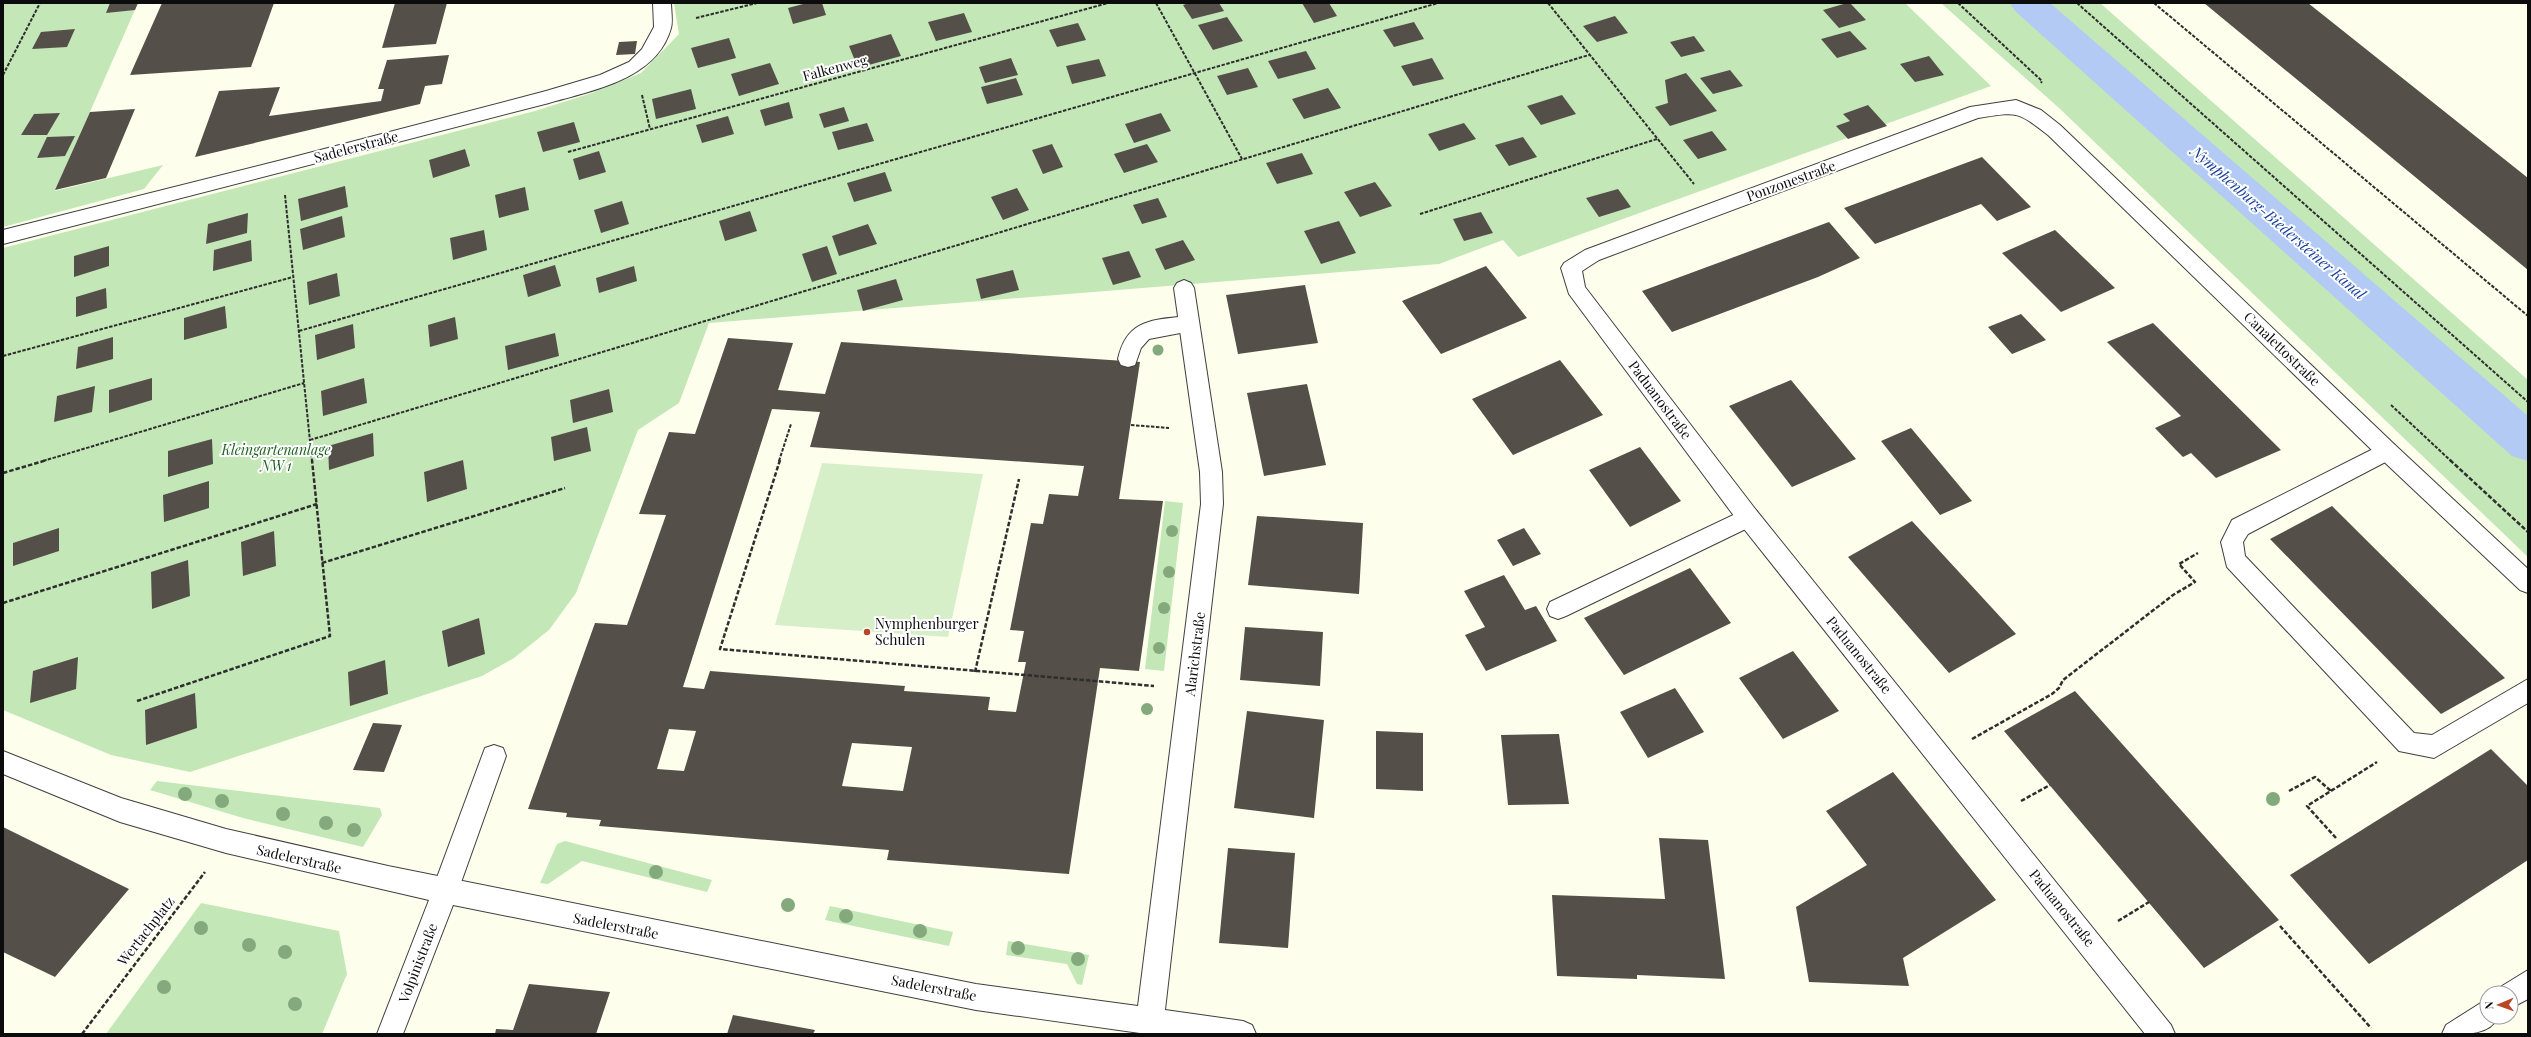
<svg xmlns="http://www.w3.org/2000/svg" width="2531" height="1037" font-family="'Playfair Display',serif">
<style>
.green{fill:#c3e7b7}
.pitch{fill:#d7efc8}
.lines{fill:none;stroke-linecap:round;stroke-linejoin:round}
.canal{fill:#b2caf4;fill-rule:evenodd}
.building{fill:#545049;fill-rule:evenodd}
.service-casing{stroke:#3f3f3f;stroke-width:2}
.minor-casing{stroke:#3f3f3f;stroke-width:2}
.path-far1{stroke:#2e2e2e;stroke-width:2;stroke-dasharray:3.5 1.5;stroke-linecap:butt}
.path{stroke:#2e2e2e;stroke-width:2.5;stroke-dasharray:4.5 2;stroke-linecap:butt}
.service{fill:#fff;fill-rule:evenodd}
.minor{fill:#fff;fill-rule:evenodd}
.tree{fill:#83a97d}
.poi-dot{fill:#b84728;stroke:#fff;stroke-width:1.5}
.labels{text-anchor:middle;stroke-width:4;stroke-linejoin:round;paint-order:stroke}
.street-label{font-size:14px;fill:#0c0c0c;stroke:#fff}
.park-label{font-size:14px;font-style:italic;fill:#1f6222;stroke:#fff}
.poi-label{font-size:14px;fill:#0c0c0c;stroke:#fff;text-anchor:start}
.water-label{font-size:15px;font-style:italic;fill:#19409a;stroke:#fff}
</style>
<rect width="100%" height="100%" fill="#fdffec"/>
<path class="green" d="M 3,3 L 138,3 L 55,191 L 163,165 L 144,189 L 3,227 Z
M 674,3 L 1905,3 L 1991,86 L 1518,257 L 1503,240 L 1439,264 L 709,323 L 679,403 L 638,430 L 576,593 L 549,630 L 514,658 L 482,676 L 190,772 L 111,755 L 3,710 L 3,248 L 535,111 L 592,93 L 641,73 L 679,34 Z
M 1941,3 L 2100,3 L 2528,380 L 2528,557 L 2059,108 Z
M 1165,501 L 1183,503 L 1164,671 L 1145,669 Z
M 157,781 L 380,808 L 382,815 L 363,847 L 243,818 L 150,790 Z
M 565,841 L 712,880 L 707,892 L 582,861 L 548,884 L 540,883 L 557,844 Z
M 201,903 L 339,931 L 347,974 L 322,1034 L 106,1034 Z
M 830,906 L 953,932 L 949,946 L 825,920 Z
M 1008,941 L 1089,955 L 1082,985 L 1077,984 L 1067,964 L 1006,955 Z"/>
<path class="pitch" d="M 822,463 L 983,474 L 948,637 L 775,625 Z"/>
<g class="lines">
<path class="canal" d="M 2010,3 L 2050,3 L 2528,416 L 2528,461 L 2512,456 L 2015,11 Z"/>
</g>
<path class="building" d="M 110,3 L 138,3 L 135,10 L 106,13 Z
M 162,3 L 274,3 L 251,67 L 130,75 Z
M 395,3 L 447,3 L 436,44 L 382,48 Z
M 807,3 L 822,3 L 826,15 L 793,24 L 788,8 Z
M 1189,3 L 1219,3 L 1224,11 L 1192,19 L 1183,5 Z
M 1302,3 L 1329,3 L 1337,16 L 1314,23 Z
M 1847,3 L 1850,3 L 1866,20 L 1839,28 L 1823,10 Z
M 2204,3 L 2308,3 L 2528,178 L 2528,270 Z
M 964,13 L 972,32 L 936,41 L 928,22 Z
M 1615,16 L 1628,33 L 1597,42 L 1583,26 Z
M 1227,17 L 1243,41 L 1213,50 L 1198,25 Z
M 1414,22 L 1424,39 L 1394,47 L 1383,30 Z
M 1078,23 L 1086,40 L 1057,47 L 1049,30 Z
M 75,29 L 67,47 L 32,49 L 41,32 Z
M 1850,31 L 1867,49 L 1837,58 L 1821,39 Z
M 891,34 L 901,56 L 858,68 L 849,46 Z
M 1694,36 L 1705,51 L 1681,57 L 1670,42 Z
M 729,38 L 736,58 L 698,68 L 691,48 Z
M 637,41 L 635,54 L 616,55 L 619,42 Z
M 1306,51 L 1316,69 L 1278,79 L 1268,61 Z
M 449,55 L 442,84 L 425,86 L 420,104 L 195,157 L 219,91 L 280,87 L 269,116 L 381,101 L 384,89 L 378,89 L 387,60 Z
M 1929,56 L 1944,75 L 1915,82 L 1900,64 Z
M 1011,58 L 1018,75 L 985,83 L 979,67 Z
M 1432,58 L 1444,79 L 1413,86 L 1401,66 Z
M 1099,59 L 1106,76 L 1072,84 L 1066,66 Z
M 770,63 L 779,84 L 739,96 L 731,74 Z
M 1248,68 L 1258,87 L 1227,95 L 1217,76 Z
M 1730,70 L 1743,86 L 1713,94 L 1700,78 Z
M 1686,73 L 1717,111 L 1670,126 L 1655,107 L 1668,103 L 1665,80 Z
M 1016,78 L 1023,95 L 987,104 L 981,87 Z
M 1328,88 L 1341,108 L 1304,119 L 1292,99 Z
M 691,89 L 696,109 L 656,119 L 652,99 Z
M 1562,95 L 1576,114 L 1541,125 L 1527,106 Z
M 789,102 L 793,118 L 765,126 L 760,110 Z
M 1868,105 L 1887,126 L 1848,139 L 1836,126 L 1850,121 L 1843,114 Z
M 844,107 L 849,121 L 824,128 L 819,114 Z
M 135,109 L 106,178 L 55,190 L 90,112 Z
M 60,113 L 47,135 L 21,135 L 34,114 Z
M 1161,113 L 1171,131 L 1134,143 L 1125,124 Z
M 728,116 L 734,134 L 702,143 L 696,125 Z
M 574,122 L 580,142 L 543,152 L 537,132 Z
M 867,123 L 874,141 L 838,150 L 832,132 Z
M 1464,123 L 1476,139 L 1439,151 L 1428,134 Z
M 1712,131 L 1727,150 L 1698,159 L 1683,140 Z
M 75,136 L 65,156 L 37,158 L 47,137 Z
M 1523,137 L 1537,157 L 1509,166 L 1495,145 Z
M 1052,144 L 1063,167 L 1043,174 L 1032,150 Z
M 1147,144 L 1158,162 L 1124,173 L 1114,154 Z
M 465,149 L 470,166 L 433,178 L 429,160 Z
M 599,151 L 606,172 L 579,180 L 573,159 Z
M 1302,153 L 1313,174 L 1277,184 L 1266,163 Z
M 1982,157 L 2031,207 L 1997,221 L 1981,204 L 1875,244 L 1844,208 Z
M 885,172 L 892,191 L 854,202 L 847,183 Z
M 1375,182 L 1392,206 L 1360,217 L 1344,192 Z
M 345,186 L 348,207 L 301,221 L 298,199 Z
M 525,187 L 529,210 L 499,218 L 495,195 Z
M 1017,188 L 1029,210 L 1003,220 L 991,197 Z
M 1618,189 L 1631,207 L 1599,217 L 1586,198 Z
M 1158,198 L 1167,217 L 1142,224 L 1133,205 Z
M 622,201 L 629,224 L 601,233 L 594,210 Z
M 750,211 L 757,231 L 725,241 L 719,221 Z
M 1481,212 L 1493,233 L 1464,241 L 1453,219 Z
M 248,213 L 247,233 L 206,244 L 208,224 Z
M 342,216 L 345,237 L 303,250 L 300,229 Z
M 1339,221 L 1356,253 L 1321,264 L 1304,231 Z
M 1829,222 L 1860,258 L 1818,277 L 1672,332 L 1642,291 Z
M 868,224 L 877,244 L 839,256 L 832,236 Z
M 484,230 L 487,250 L 453,260 L 450,238 Z
M 2055,230 L 2115,288 L 2061,312 L 2002,253 Z
M 251,240 L 252,261 L 213,271 L 214,250 Z
M 1183,240 L 1195,260 L 1165,270 L 1155,249 Z
M 109,246 L 109,266 L 74,277 L 74,256 Z
M 827,246 L 837,274 L 812,282 L 802,254 Z
M 1129,251 L 1141,277 L 1113,285 L 1102,258 Z
M 555,265 L 561,286 L 528,297 L 523,275 Z
M 634,266 L 637,281 L 599,293 L 596,278 Z
M 1486,266 L 1527,318 L 1441,354 L 1402,301 Z
M 1013,270 L 1019,290 L 981,299 L 976,279 Z
M 337,273 L 340,296 L 309,305 L 307,282 Z
M 896,279 L 903,300 L 863,311 L 857,290 Z
M 1305,285 L 1318,343 L 1238,354 L 1226,295 Z
M 106,288 L 107,308 L 76,317 L 76,297 Z
M 225,306 L 227,328 L 184,340 L 184,318 Z
M 2021,314 L 2046,340 L 2012,354 L 1988,327 Z
M 455,317 L 458,339 L 430,347 L 428,325 Z
M 2153,323 L 2281,450 L 2216,478 L 2191,453 L 2183,457 L 2174,448 L 2155,428 L 2181,416 L 2107,342 Z
M 353,324 L 355,348 L 317,360 L 315,335 Z
M 555,333 L 559,356 L 508,370 L 505,346 Z
M 113,337 L 113,359 L 76,369 L 78,347 Z
M 728,338 L 793,343 L 778,390 L 825,394 L 841,342 L 1140,362 L 1119,499 L 1163,501 L 1139,671 L 1100,668 L 1069,874 L 887,860 L 889,850 L 599,826 L 601,820 L 566,817 L 567,813 L 528,809 L 595,623 L 627,625 L 666,515 L 639,514 L 669,432 L 695,434 ZM 772,409 L 820,412 L 810,447 L 1084,466 L 1078,496 L 1049,494 L 1043,524 L 1031,523 L 1010,630 L 1024,631 L 1018,662 L 1026,662 L 1016,712 L 988,710 L 990,697 L 904,691 L 905,686 L 710,671 L 704,689 L 683,687 ZM 669,729 L 696,731 L 684,771 L 657,769 ZM 852,743 L 912,747 L 903,791 L 842,786 Z
M 1560,360 L 1603,415 L 1513,455 L 1472,399 Z
M 152,378 L 152,400 L 109,413 L 109,390 Z
M 364,378 L 367,403 L 323,416 L 321,391 Z
M 1791,380 L 1856,459 L 1792,487 L 1729,406 Z
M 1307,384 L 1326,465 L 1264,476 L 1247,393 Z
M 95,386 L 92,412 L 54,422 L 57,396 Z
M 609,389 L 613,412 L 573,423 L 570,400 Z
M 587,427 L 591,451 L 554,461 L 551,437 Z
M 1911,428 L 1972,501 L 1940,515 L 1881,441 Z
M 373,433 L 374,456 L 329,470 L 328,446 Z
M 212,439 L 213,464 L 168,477 L 168,451 Z
M 1640,447 L 1681,501 L 1630,527 L 1589,470 Z
M 463,460 L 467,489 L 427,502 L 424,472 Z
M 209,481 L 209,508 L 164,522 L 163,495 Z
M 2332,506 L 2505,678 L 2441,714 L 2270,539 Z
M 1257,516 L 1363,523 L 1359,594 L 1248,585 Z
M 1912,521 L 2016,634 L 1949,673 L 1848,557 Z
M 59,528 L 59,551 L 13,566 L 13,543 Z
M 1524,528 L 1541,554 L 1513,566 L 1497,540 Z
M 274,531 L 276,566 L 243,576 L 241,542 Z
M 188,560 L 190,596 L 152,609 L 151,572 Z
M 1690,568 L 1731,623 L 1624,675 L 1584,618 Z
M 1504,575 L 1525,610 L 1536,606 L 1557,641 L 1486,671 L 1465,635 L 1485,627 L 1464,591 Z
M 479,618 L 485,654 L 448,667 L 442,631 Z
M 1245,627 L 1323,632 L 1320,686 L 1240,680 Z
M 1793,651 L 1839,711 L 1783,739 L 1739,678 Z
M 78,657 L 76,689 L 30,703 L 33,671 Z
M 385,660 L 388,694 L 350,706 L 348,672 Z
M 1675,688 L 1704,732 L 1648,758 L 1620,712 Z
M 2075,691 L 2279,920 L 2204,968 L 2004,731 Z
M 195,693 L 197,728 L 146,745 L 145,710 Z
M 1247,711 L 1324,720 L 1314,818 L 1234,808 Z
M 373,723 L 402,725 L 384,772 L 353,770 Z
M 1376,731 L 1423,733 L 1423,791 L 1376,789 Z
M 1559,734 L 1569,804 L 1508,805 L 1501,735 Z
M 2491,749 L 2528,786 L 2528,860 L 2369,964 L 2290,875 Z
M 1893,772 L 1996,900 L 1903,958 L 1909,986 L 1809,982 L 1796,907 L 1867,865 L 1826,811 Z
M 3,827 L 129,889 L 55,977 L 3,952 Z
M 1659,838 L 1708,840 L 1725,979 L 1637,975 L 1637,979 L 1557,976 L 1552,895 L 1665,899 Z
M 1228,848 L 1295,853 L 1288,948 L 1219,943 Z
M 529,984 L 610,992 L 596,1034 L 495,1034 L 496,1029 L 513,1030 Z
M 733,1015 L 815,1030 L 813,1034 L 727,1034 Z"/>
<g class="lines">
<g class="service-casing">
<path id="service" d="M 653,3 L 671,3 C 671,10 673,21 671,28 C 657,79 594,90 549,103 L 3,244 L 3,230 L 282,160 L 546,91 L 600,75 L 629,62 L 642,49 L 654,27 Z
M 1189,316 L 1196,318 L 1199,324 L 1196,330 L 1149,339 L 1141,348 L 1135,365 L 1128,367 L 1121,365 L 1118,359 C 1127,318 1154,320 1189,316 Z
M 2387,442 L 2395,445 L 2398,451 L 2395,457 L 2248,534 L 2243,542 L 2245,556 L 2414,733 L 2432,735 L 2528,679 L 2528,703 L 2434,758 L 2399,751 L 2227,567 L 2221,542 L 2232,520 Z
M 1748,508 L 1756,510 L 1759,517 L 1756,524 L 1566,616 L 1558,619 L 1550,616 L 1547,609 L 1550,602 Z
M 494,745 L 503,748 L 506,756 L 458,891 L 454,900 L 445,904 L 436,900 L 432,891 L 482,756 L 485,748 Z"/>
</g>
<g class="minor-casing">
<path id="minor" d="M 2016,100 L 2041,110 L 2060,125 L 2395,445 L 2528,569 L 2528,593 L 2520,590 L 2379,457 L 2048,135 C 2016,110 2017,112 1978,118 L 1599,260 L 1582,271 L 1585,287 L 1756,510 L 2171,1025 L 2175,1034 L 2145,1034 L 1740,524 L 1569,294 L 1561,268 L 1564,263 L 1585,250 L 1970,107 Z
M 1184,280 L 1191,283 L 1194,288 L 1222,472 L 1223,504 L 1165,1010 L 1243,1021 L 1252,1025 L 1256,1034 L 1147,1034 L 976,1010 L 453,905 L 403,1034 L 377,1034 L 429,900 L 226,853 L 120,822 L 3,774 L 3,751 L 121,798 L 226,829 L 388,866 L 976,984 L 1138,1006 L 1201,504 L 1200,472 L 1174,288 L 1177,283 Z
M 2528,970 L 2528,999 L 2511,1008 L 2511,993 L 2499,993 L 2502,986 Z
M 2487,999 L 2487,1017 L 2498,1017 C 2489,1037 2460,1034 2442,1034 L 2446,1025 Z"/>
</g>
<path class="path-far1" d="M 1156,3 L 1242,159
M 1548,3 L 1694,184
M 1958,3 L 2042,81 L 2041,83
M 2077,3 L 2528,402
M 2154,3 L 2528,316
M 696,18 L 757,3
M 3,75 L 40,3
M 642,95 L 650,129
M 568,152 L 1108,3
M 285,195 L 312,461
M 1420,214 L 1657,139
M 299,331 L 1438,3
M 3,356 L 293,277
M 2391,405 L 2451,461
M 1131,425 L 1169,428
M 310,440 L 1589,55
M 43,461 L 304,383
M 779,461 L 791,424"/>
<path class="path" d="M 780,460 L 720,649 L 1154,686
M 2450,460 L 2528,532
M 3,473 L 47,460
M 322,563 L 565,488
M 3,603 L 317,504
M 975,672 L 1019,479
M 137,701 L 330,636 L 312,460
M 1972,739 L 2052,694 L 2059,688 L 2063,680 L 2173,595 L 2195,582 L 2179,564 L 2198,553
M 2289,791 L 2315,777 L 2331,791
M 2021,801 L 2050,785
M 2336,838 L 2307,806 L 2377,762
M 2118,921 L 2149,902
M 2280,926 L 2371,1028
M 82,1034 L 205,872"/>
<use href="#service" class="service"/>
<use href="#minor" class="minor"/>
</g>
<g class="tree">
<circle cx="1158" cy="350" r="5.5"/>
<circle cx="1172" cy="531" r="6"/>
<circle cx="1169" cy="572" r="6"/>
<circle cx="1164" cy="608" r="6"/>
<circle cx="1159" cy="648" r="6"/>
<circle cx="1147" cy="709" r="6"/>
<circle cx="185" cy="794" r="7"/>
<circle cx="2273" cy="799" r="7"/>
<circle cx="222" cy="801" r="7"/>
<circle cx="283" cy="814" r="7"/>
<circle cx="326" cy="823" r="7"/>
<circle cx="354" cy="830" r="7"/>
<circle cx="656" cy="872" r="7"/>
<circle cx="788" cy="905" r="7"/>
<circle cx="846" cy="916" r="7"/>
<circle cx="201" cy="928" r="7"/>
<circle cx="920" cy="931" r="7"/>
<circle cx="249" cy="945" r="7"/>
<circle cx="1018" cy="948" r="7"/>
<circle cx="285" cy="952" r="7"/>
<circle cx="1078" cy="959" r="7"/>
<circle cx="164" cy="987" r="7"/>
<circle cx="295" cy="1004" r="7"/>
</g>
<circle class="poi-dot" cx="867" cy="632" r="4"/>
<g class="labels">
<g class="street-label">
<text transform="translate(835 68) rotate(-15)" y="5">Falkenweg</text>
<text transform="translate(356 147) rotate(-15)" y="5">Sadelerstraße</text>
<text transform="translate(1791 181) rotate(-20)" y="5">Ponzonestraße</text>
<text transform="translate(2282 349) rotate(44)" y="5">Canalettostraße</text>
<text transform="translate(1660 400) rotate(53)" y="5">Paduanostraße</text>
<text transform="translate(1195 654) rotate(-83)" y="5">Alarichstraße</text>
<text transform="translate(1859 655) rotate(51)" y="5">Paduanostraße</text>
<text transform="translate(299 859) rotate(13)" y="5">Sadelerstraße</text>
<text transform="translate(2062 908) rotate(51)" y="5">Paduanostraße</text>
<text transform="translate(616 926) rotate(11)" y="5">Sadelerstraße</text>
<text transform="translate(146 931) rotate(-52)" y="5">Wertachplatz</text>
<text transform="translate(418 963) rotate(-69)" y="5">Volpinistraße</text>
<text transform="translate(934 988) rotate(11)" y="5">Sadelerstraße</text>
</g>
<g class="park-label">
<text x="276" y="455">Kleingartenanlage<tspan x="276" dy="16">NW 1</tspan></text>
</g>
<g class="poi-label">
<text x="875" y="629">Nymphenburger<tspan x="875" dy="16">Schulen</tspan></text>
</g>
<g class="water-label">
<text transform="translate(2278 223) rotate(41)" y="5">Nymphenburg-Biedersteiner Kanal</text>
</g>
</g>
<rect width="2531" height="1037" fill="none" stroke="#0c0c0c" stroke-width="8"/>
<g transform="translate(2499 1005) rotate(268)"><circle r="19" fill="#ffffff" stroke="#9e9e9e"/>
<path d="M0-3L7 15L0 10L-7 15Z" fill="#b84728"/>
<text y="-6" font-size="11" font-weight="bold" text-anchor="middle" fill="#0c0c0c">N</text>
</g>
</svg>
